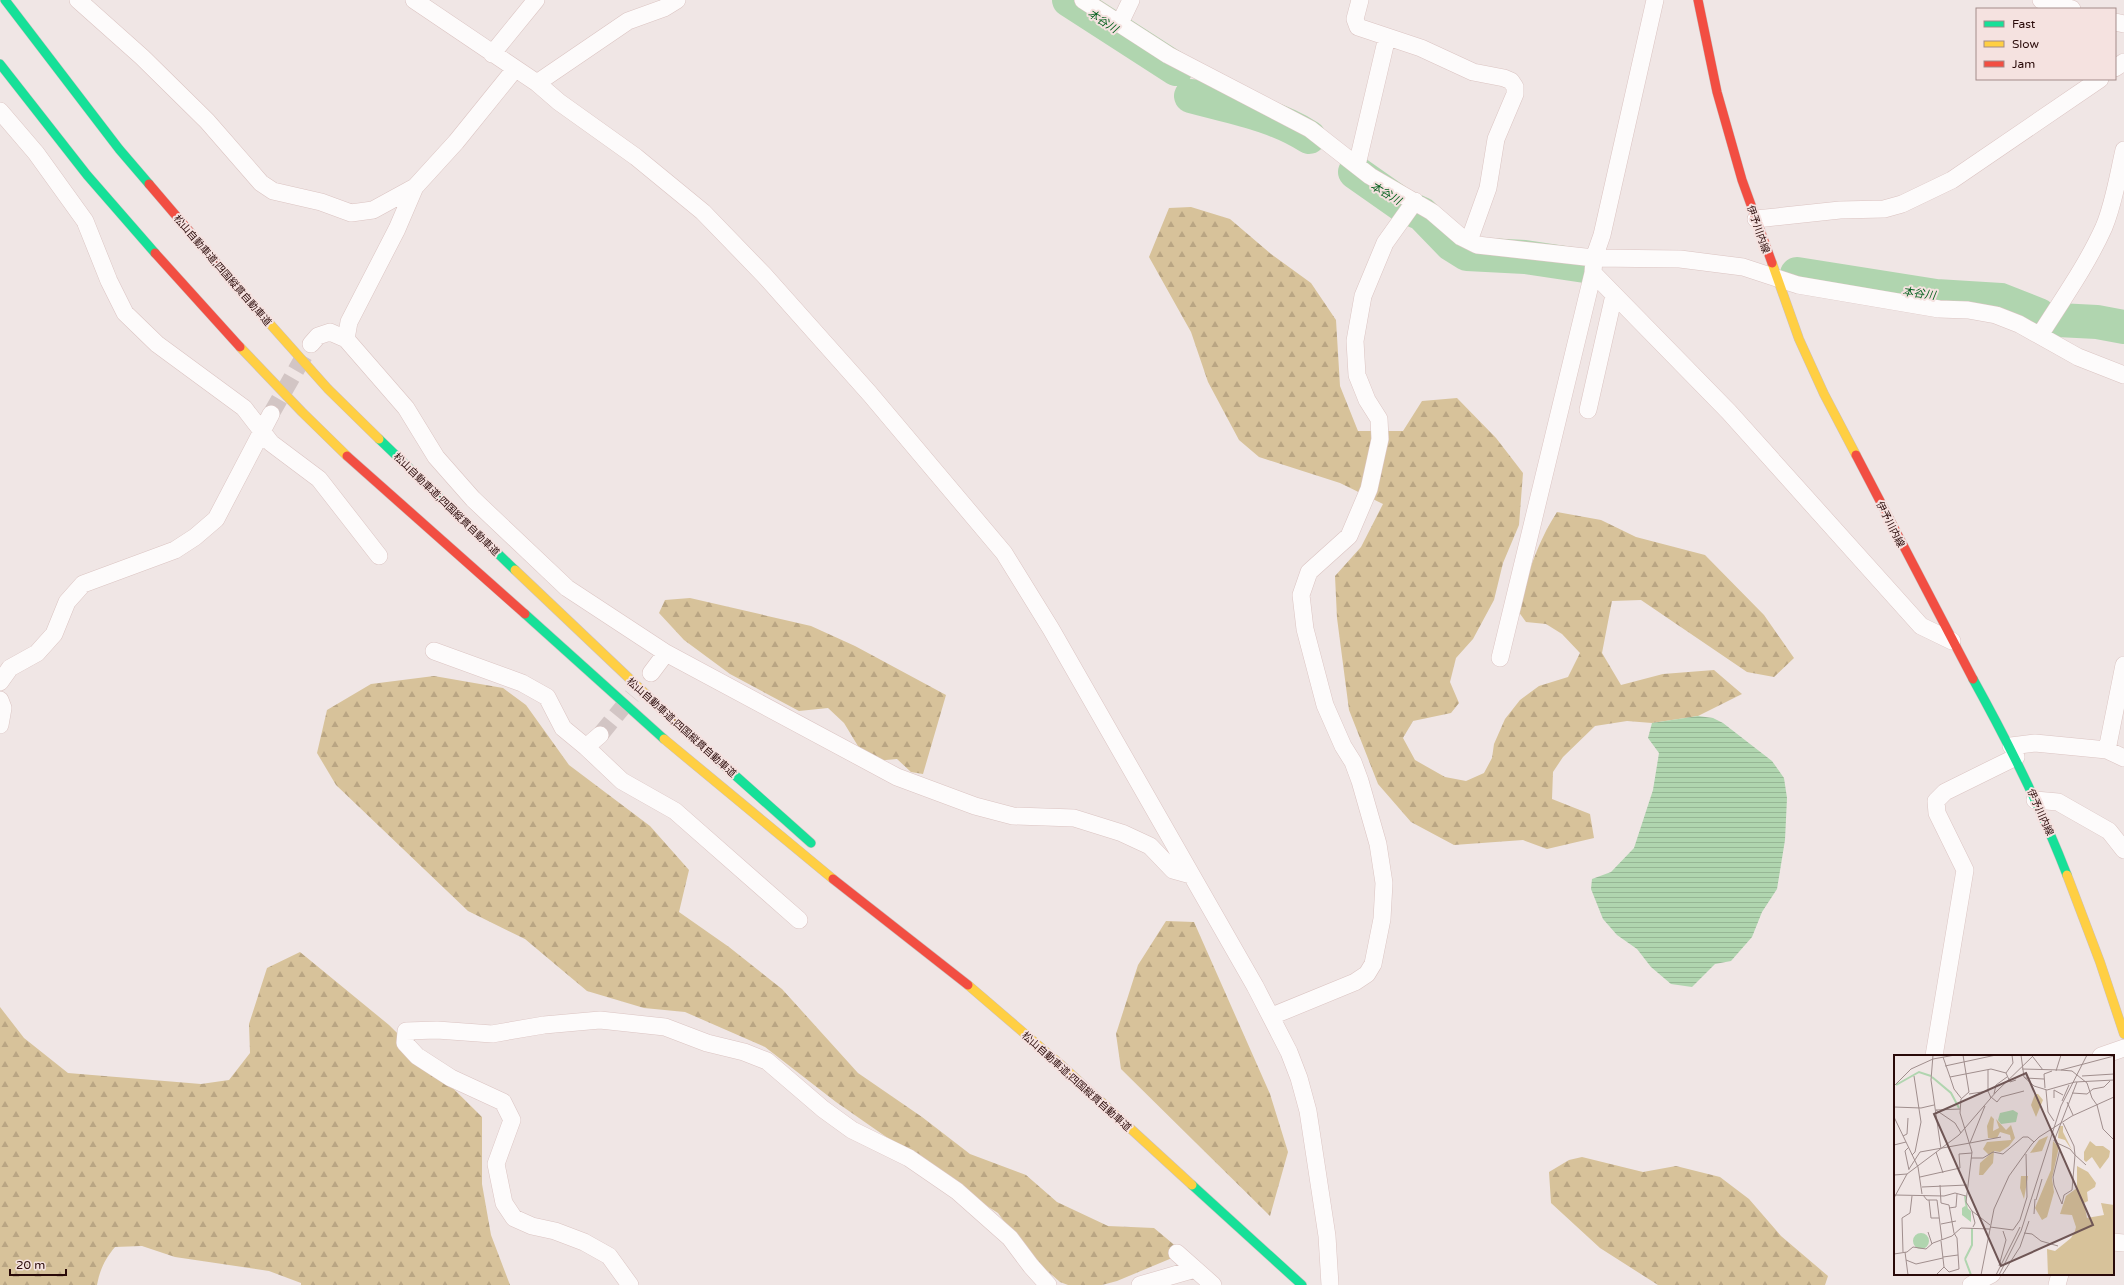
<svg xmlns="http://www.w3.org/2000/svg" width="2124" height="1285" font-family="'Varela Round','Noto Sans JP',sans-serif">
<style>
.forest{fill:url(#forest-firs)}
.water{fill:url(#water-rules)}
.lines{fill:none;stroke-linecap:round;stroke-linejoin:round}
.river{stroke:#b0d5af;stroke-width:34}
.street-tunnel{stroke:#d2c5c4;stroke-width:17;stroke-dasharray:17 8;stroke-linecap:butt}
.street-casing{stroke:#dbc4c2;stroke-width:18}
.fast-casing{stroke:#cac0bf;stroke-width:10}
.slow-casing{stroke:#cac0bf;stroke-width:10}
.jam-casing{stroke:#cac0bf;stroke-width:10}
.street{stroke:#fdfbfb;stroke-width:17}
.fast{stroke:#16e098;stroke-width:9}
.slow{stroke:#ffcf43;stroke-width:9}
.jam{stroke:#f24e42;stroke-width:9}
.labels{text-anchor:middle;stroke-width:4;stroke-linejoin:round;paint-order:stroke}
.street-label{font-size:10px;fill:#290908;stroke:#f5e2e0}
.water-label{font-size:11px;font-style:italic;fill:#06611f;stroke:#f5e2e0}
.inset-river{fill:none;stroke:#b0d5af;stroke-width:2}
.inset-road{fill:none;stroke:#a08e8d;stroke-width:1}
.view{fill:#6f5655;fill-opacity:0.15;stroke:#6f5655;stroke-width:2}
.inset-edge{fill:none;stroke:#290908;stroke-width:2}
</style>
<defs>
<pattern id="forest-firs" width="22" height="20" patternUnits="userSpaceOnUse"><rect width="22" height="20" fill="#d7c29a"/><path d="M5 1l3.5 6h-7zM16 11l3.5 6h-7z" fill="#b9a583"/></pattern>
<pattern id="water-rules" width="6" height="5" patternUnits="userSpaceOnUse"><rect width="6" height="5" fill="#b0d5af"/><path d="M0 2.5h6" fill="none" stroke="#97b695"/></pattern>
</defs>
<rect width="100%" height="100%" fill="#f0e6e5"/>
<path class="forest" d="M 1191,207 L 1230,219 L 1271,254 L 1311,283 L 1336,320 L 1340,386 L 1358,431 L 1403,431 L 1422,401 L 1457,398 L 1496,438 L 1523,473 L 1519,525 L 1503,563 L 1494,600 L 1473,639 L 1456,658 L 1450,682 L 1459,703 L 1451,713 L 1413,721 L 1403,738 L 1415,760 L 1445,777 L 1466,781 L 1484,773 L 1492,758 L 1494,744 L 1505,719 L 1520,700 L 1539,686 L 1568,677 L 1580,653 L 1562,634 L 1546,624 L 1526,622 L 1518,611 C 1526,577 1538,541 1557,512 L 1601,520 L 1636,537 L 1705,555 L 1764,615 L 1794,658 L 1774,677 L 1747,672 L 1641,600 L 1612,601 L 1602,653 L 1621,685 L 1663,674 L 1714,670 L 1742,694 L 1698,716 L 1652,723 L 1627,721 L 1595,726 L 1563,757 L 1553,772 L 1552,799 L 1590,814 L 1594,838 L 1547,849 L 1523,840 L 1454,845 L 1411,822 L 1378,784 L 1349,710 L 1337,618 L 1335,576 L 1361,547 L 1383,504 L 1340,483 L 1259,457 L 1239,440 L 1208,382 L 1191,332 L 1149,257 L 1169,208 Z
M 690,598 L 811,626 L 855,646 L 946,695 L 923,774 L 911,772 L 897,759 L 875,761 L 861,751 L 844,723 L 828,708 L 799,711 L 730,674 L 684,640 L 659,613 L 665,600 Z
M 434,676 L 503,688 L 526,705 L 569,765 L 650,826 L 689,870 L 679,912 L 729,947 L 782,989 L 858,1073 L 922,1117 L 970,1154 L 1026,1175 L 1057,1202 L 1108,1226 L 1154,1228 L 1184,1253 L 1117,1281 L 1102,1285 L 1068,1285 L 1060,1282 L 1027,1253 L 998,1213 L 974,1198 L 836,1102 L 765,1047 L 685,1012 L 644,1008 L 587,991 L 525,939 L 468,911 L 336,785 L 317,753 L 327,710 L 371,684 Z
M 1166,921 L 1194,922 L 1270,1094 L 1288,1152 L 1270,1216 L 1121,1069 L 1116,1034 L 1138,965 Z
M 300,952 L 389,1025 L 482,1117 L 482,1184 L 491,1235 L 510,1285 L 301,1285 L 301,1283 L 269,1271 L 175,1257 L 142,1246 L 115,1247 C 105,1259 100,1269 97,1285 L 0,1285 L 0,1007 L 24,1038 L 68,1073 L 201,1084 L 229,1080 L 250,1053 L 249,1024 L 267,968 Z
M 1582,1157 L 1643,1172 L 1676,1166 L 1720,1177 L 1749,1199 L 1781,1236 L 1828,1276 L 1825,1285 L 1658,1285 L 1600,1248 L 1551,1203 L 1549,1172 L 1569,1160 Z"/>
<path class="water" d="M 1698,716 L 1713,718 L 1723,723 L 1772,761 L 1784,778 L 1787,798 L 1785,840 L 1777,889 L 1762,912 L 1752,937 L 1731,961 L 1715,964 L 1692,987 L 1671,984 L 1651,967 L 1637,949 L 1617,935 L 1603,919 L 1591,889 L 1592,879 L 1611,872 L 1634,848 L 1653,790 L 1659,753 L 1648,738 L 1652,723 Z"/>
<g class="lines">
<path class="river" d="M 1069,0 L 1176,69
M 1191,96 C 1231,107 1273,114 1309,137
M 1355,172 L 1402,205 L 1422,214 L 1451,244 L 1467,254 L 1525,257 L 1585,266
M 1797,274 L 1936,296 L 2001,300 L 2039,315
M 2058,320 L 2097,322 L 2124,327"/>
<path class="street-tunnel" d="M 271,414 L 307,351
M 600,735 L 632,696"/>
<g class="street-casing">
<path id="street" d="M 78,0 L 142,57 L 207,121 L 261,183 L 273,191 L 321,202 L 351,213 L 373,210 L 415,187 L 456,142 L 515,69
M 414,0 L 537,83 L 559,102 L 636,157 L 703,212 L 764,275 L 870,394 L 1004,553 L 1051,629 L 1255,986 L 1289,1052 L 1299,1078 L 1308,1111 L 1327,1236 L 1330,1285
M 1083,0 L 1168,55 L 1310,129 L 1370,176 L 1432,212 L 1461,237 L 1477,245 L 1594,258 L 1680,259 L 1743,267 L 1798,285 L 1939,309 L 1968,310 L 1996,315 L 2019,324 L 2078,357 L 2124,375
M 1360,0 L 1355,19 L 1358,27 L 1421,48 L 1473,72 L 1504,78 L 1511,81 L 1515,87 L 1515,94 L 1496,139 L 1488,188 L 1469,241
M 1655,0 L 1602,235 L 1594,258 L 1593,273 L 1729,412 L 1921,626 L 1952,641
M 2041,0 L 2072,9
M 2115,22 L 2124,24
M 1120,23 L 1131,0
M 492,54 L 536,0
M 2115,68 L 2124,62
M 537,83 L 628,21 L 664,8 L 677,0
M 0,111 L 36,153 L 85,221 L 109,281 L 125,313 L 157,344 L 244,408 L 271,443 L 319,479 L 379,556
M 1357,165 L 1387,37
M 415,187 L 397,229 L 349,322 L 346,339 L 406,408 L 436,457 L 473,499 L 567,588 L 666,653 L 897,777 L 975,806 L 1013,816 L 1074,818 L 1122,833 L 1150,846 L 1173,870 L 1191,875
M 1756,219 L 1840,210 L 1884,209 L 1902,204 L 1952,180 L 2100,79
M 2040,335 C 2062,300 2087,265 2104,227 C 2114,203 2118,176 2124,150
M 311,344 L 318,336 L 330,332 L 346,339
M 1588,410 L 1614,295
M 434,651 L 522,683 L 547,697 L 563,728 L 586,747 L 600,735
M 1500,658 L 1593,273
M 651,673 L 666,653
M 0,682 L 10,668 L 37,653 L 54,634 L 67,602 L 83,584 L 175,550 L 195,537 L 216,519 L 271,414
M 0,700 L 3,708 L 0,725
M 2011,746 L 2035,743 L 2107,750 L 2124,758
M 586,747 L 622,781 L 675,811 L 799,920
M 2107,750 L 2124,665
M 2035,800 L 2058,802 L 2109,831 L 2124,850
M 1272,1016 L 1355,982 L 1367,974 L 1373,964 L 1382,919 L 1384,883 L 1378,844 L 1360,781 L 1353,762 L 1343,746 L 1325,705 L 1305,629 L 1301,595 L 1309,572 L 1349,536 L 1369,489 L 1380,439 L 1379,419 L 1367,400 L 1357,375 L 1355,341 L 1363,296 L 1385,243 L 1415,201
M 1934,1056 L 1965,870 L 1937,813 L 1936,801 L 1945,792 L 2016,757
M 2101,1056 L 2124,1048
M 2113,1242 L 2124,1243
M 1177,1253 L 1213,1285
M 630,1285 L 609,1256 L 584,1242 L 555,1231 L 532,1226 L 514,1218 L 504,1203 L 496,1164 L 512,1120 L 503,1102 L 451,1078 L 417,1056 L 405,1043 L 406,1031 L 437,1030 L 492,1034 L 544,1025 L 600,1020 L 665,1027 L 707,1043 L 744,1052 L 767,1061 L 823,1109 L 852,1130 L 909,1158 L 957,1191 L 1010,1238 L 1031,1266 L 1048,1285
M 1140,1285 L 1195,1269
M 1971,1285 L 1992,1274
M 2057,1285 L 2060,1274"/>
</g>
<g class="fast-casing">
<path id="fast" d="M 5,0 L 119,149 L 149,184
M 0,64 L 87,175 L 155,253
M 379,439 L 515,570
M 525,614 L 664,739
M 1973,679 C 2009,744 2040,805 2067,875
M 673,720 L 811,843
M 1192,1185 L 1302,1285"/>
</g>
<g class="slow-casing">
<path id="slow" d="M 1772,263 L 1799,339 L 1824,394 L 1856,455
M 237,287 L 328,389 L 379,439
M 240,347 L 302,412 L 347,456
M 515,570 L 673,720
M 664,739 L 833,879
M 2067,875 L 2100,962 L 2124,1034
M 968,985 L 1060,1064 L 1192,1185"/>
</g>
<g class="jam-casing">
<path id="jam" d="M 1698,0 L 1717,92 L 1742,180 L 1772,263
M 149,184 L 237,287
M 155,253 L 240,347
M 1856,455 L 1973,679
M 347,456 L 525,614
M 833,879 L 968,985"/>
</g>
<use href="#street" class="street"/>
<use href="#fast" class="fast"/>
<use href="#slow" class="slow"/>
<use href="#jam" class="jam"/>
</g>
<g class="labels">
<g class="street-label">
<text transform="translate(1759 229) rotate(71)" y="4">伊予川内線</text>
<text transform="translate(223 270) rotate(49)" y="4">松山自動車道;四国縦貫自動車道</text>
<text transform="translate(447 504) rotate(44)" y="4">松山自動車道;四国縦貫自動車道</text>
<text transform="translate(1891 524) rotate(63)" y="4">伊予川内線</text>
<text transform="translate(682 727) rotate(42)" y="4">松山自動車道;四国縦貫自動車道</text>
<text transform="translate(2041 812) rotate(66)" y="4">伊予川内線</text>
<text transform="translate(1077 1081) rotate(42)" y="4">松山自動車道;四国縦貫自動車道</text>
</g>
<g class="water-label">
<text transform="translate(1103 21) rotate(33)" y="4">本谷川</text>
<text transform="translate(1386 193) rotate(31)" y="4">本谷川</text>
<text transform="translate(1919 293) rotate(8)" y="4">本谷川</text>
</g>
</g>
<g transform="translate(1894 1055)">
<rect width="220" height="220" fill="#f0e6e5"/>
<path d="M 141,39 L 144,39 L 149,45 L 142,62 L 137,50 ZM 97,61 L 100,64 L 99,76 L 105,73 L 102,64 L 112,75 L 117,70 L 121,83 L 115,91 L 106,97 L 100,96 L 99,108 L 89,120 L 85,120 L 86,108 L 95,100 L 89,94 L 93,87 L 117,85 L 116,80 L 106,77 L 103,83 L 94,83 L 93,71 ZM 165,71 L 169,71 L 169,77 L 178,95 L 171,85 L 164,83 ZM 154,81 L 148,96 L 136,98 L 145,85 ZM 159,86 L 165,92 L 158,123 L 160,137 L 153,162 L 148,165 L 141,153 L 157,115 ZM 196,86 L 202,91 L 209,91 L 216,96 L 215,102 L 206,114 L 198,102 L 192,107 L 190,105 L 190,97 ZM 183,111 L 194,117 L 202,128 L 201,132 L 193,137 L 194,146 L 190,148 L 193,163 L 210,160 L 207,148 L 220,150 L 220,220 L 154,220 L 153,194 L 161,196 L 177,183 L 181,176 L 182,172 L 178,160 L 166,159 L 172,141 L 183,133 ZM 127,121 L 134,121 L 130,144 L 126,133 Z" fill="#d7c29a"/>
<path d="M 119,55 L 124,58 L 122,67 L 107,69 L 104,65 L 106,58 ZM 71,151 L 77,156 L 77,167 L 68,160 L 68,153 ZM19 186a8 8 0 1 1 16 0a8 8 0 1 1-16 0Z" fill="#b0d5af"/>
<path class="inset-river" d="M 38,22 L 57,38 L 65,53M 2,30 L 25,17 L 37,21M 71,141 L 73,155M 71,204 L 78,190 L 78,173M 71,204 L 77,220"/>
<path class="inset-road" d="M 39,0 L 37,25 L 47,94M 69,0 L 75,37 L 67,44 L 66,58 L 78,97 L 72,147 L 78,156 L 96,170M 127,0 L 130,22 L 140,31 L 153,35 L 181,27 L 220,25M 49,2 L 56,22M 139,2 L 149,15M 51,11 L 102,0M 128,14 L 167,15 L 220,1M 94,15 L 94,36 L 97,43M 167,15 L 178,16 L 193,28 L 198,43 L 203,50 L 209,74 L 220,85M 162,16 L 167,0M 112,18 L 116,27 L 122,25M 188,21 L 220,19M 131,23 L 150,24M 0,31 L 17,14 L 39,4 L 61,0M 151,33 L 150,19 L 158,16M 152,35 L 154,57 L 160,66M 178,38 L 193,39 L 199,34 L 210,32 L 216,26M 75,39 L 94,36M 100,39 L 102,30 L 113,22M 97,42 L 103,47 L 107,42 L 130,36M 67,43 L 60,34 L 56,22 L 97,14 L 112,18 L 119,8 L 118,0M 160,43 L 160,35 L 169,40M 168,46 L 175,30M 173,47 L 179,60M 0,52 L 27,53 L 40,50M 42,55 L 61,68 L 67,78M 42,55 L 66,54M 0,62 L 24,112 L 28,139M 169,68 L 180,91 L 181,100 L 192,110M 9,81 L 13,79 L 14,63M 160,85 L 166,94 L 159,122 L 160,130 L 168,149M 160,86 L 183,27M 76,88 L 107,82M 163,88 L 176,94 L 181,100 L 178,135 L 170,140 L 168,149M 0,90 L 12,87M 15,92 L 11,96 L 15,115M 42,97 L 49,118M 18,100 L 21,97 L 27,67 L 20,21M 77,103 L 89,103 L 99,97 L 109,99 L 129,82 L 134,82 L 140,87M 15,114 L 26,97 L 76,88 L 91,51M 0,120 L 13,119M 26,122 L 66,113 L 65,99 L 78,98M 46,130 L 47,148 L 55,150 L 60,178 L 63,183 L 65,214 L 55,217 L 50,212M 28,132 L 73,130M 1,140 L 50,141 L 61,138 L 72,141M 29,140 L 33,145 L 43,145M 0,143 L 13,119 L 65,80 L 102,37 L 140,0M 35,145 L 37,163 L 45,163M 43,145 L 48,185M 142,145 L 148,124M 55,153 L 62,152 L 63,139M 78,156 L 81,168 L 79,172M 140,159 L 141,144M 47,169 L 62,166M 96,172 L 119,175 L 126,165 L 133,142 L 132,99M 34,177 L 38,189M 130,178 L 138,179 L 147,186 L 164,191M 9,197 L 8,163 L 16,158 L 18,141M 11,197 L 14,220M 0,199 L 13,197 L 19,192 L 32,194 L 39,188 L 58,181 L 67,173 L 96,174M 49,202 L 64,200M 12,205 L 22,209 L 49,203M 105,211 L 112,185 L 109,176M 42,220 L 50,212 L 47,186M 87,220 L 100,154 L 115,121 L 138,89 L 145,82 L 178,61 L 220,42M 102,220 L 126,172M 105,220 L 127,176 L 167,51 L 193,0M 108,220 L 126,192 L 135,166"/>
<path class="view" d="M 132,18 L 199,170 L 107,211 L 40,59 Z"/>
<rect width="220" height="220" class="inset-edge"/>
</g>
<rect x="1976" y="8" width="140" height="72" fill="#f5e2e0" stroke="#a38b8a"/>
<rect x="1984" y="21" width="20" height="6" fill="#16e098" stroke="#a38b8a"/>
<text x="2012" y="28" font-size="12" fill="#290908">Fast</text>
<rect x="1984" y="41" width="20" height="6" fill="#ffcf43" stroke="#a38b8a"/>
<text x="2012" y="48" font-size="12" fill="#290908">Slow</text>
<rect x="1984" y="61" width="20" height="6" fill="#f24e42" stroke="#a38b8a"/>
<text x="2012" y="68" font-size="12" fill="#290908">Jam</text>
<path d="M10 1269v6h56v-6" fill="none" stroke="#290908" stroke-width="2"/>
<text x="16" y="1269" font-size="12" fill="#290908" stroke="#f5e2e0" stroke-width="3" paint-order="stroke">20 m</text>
</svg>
